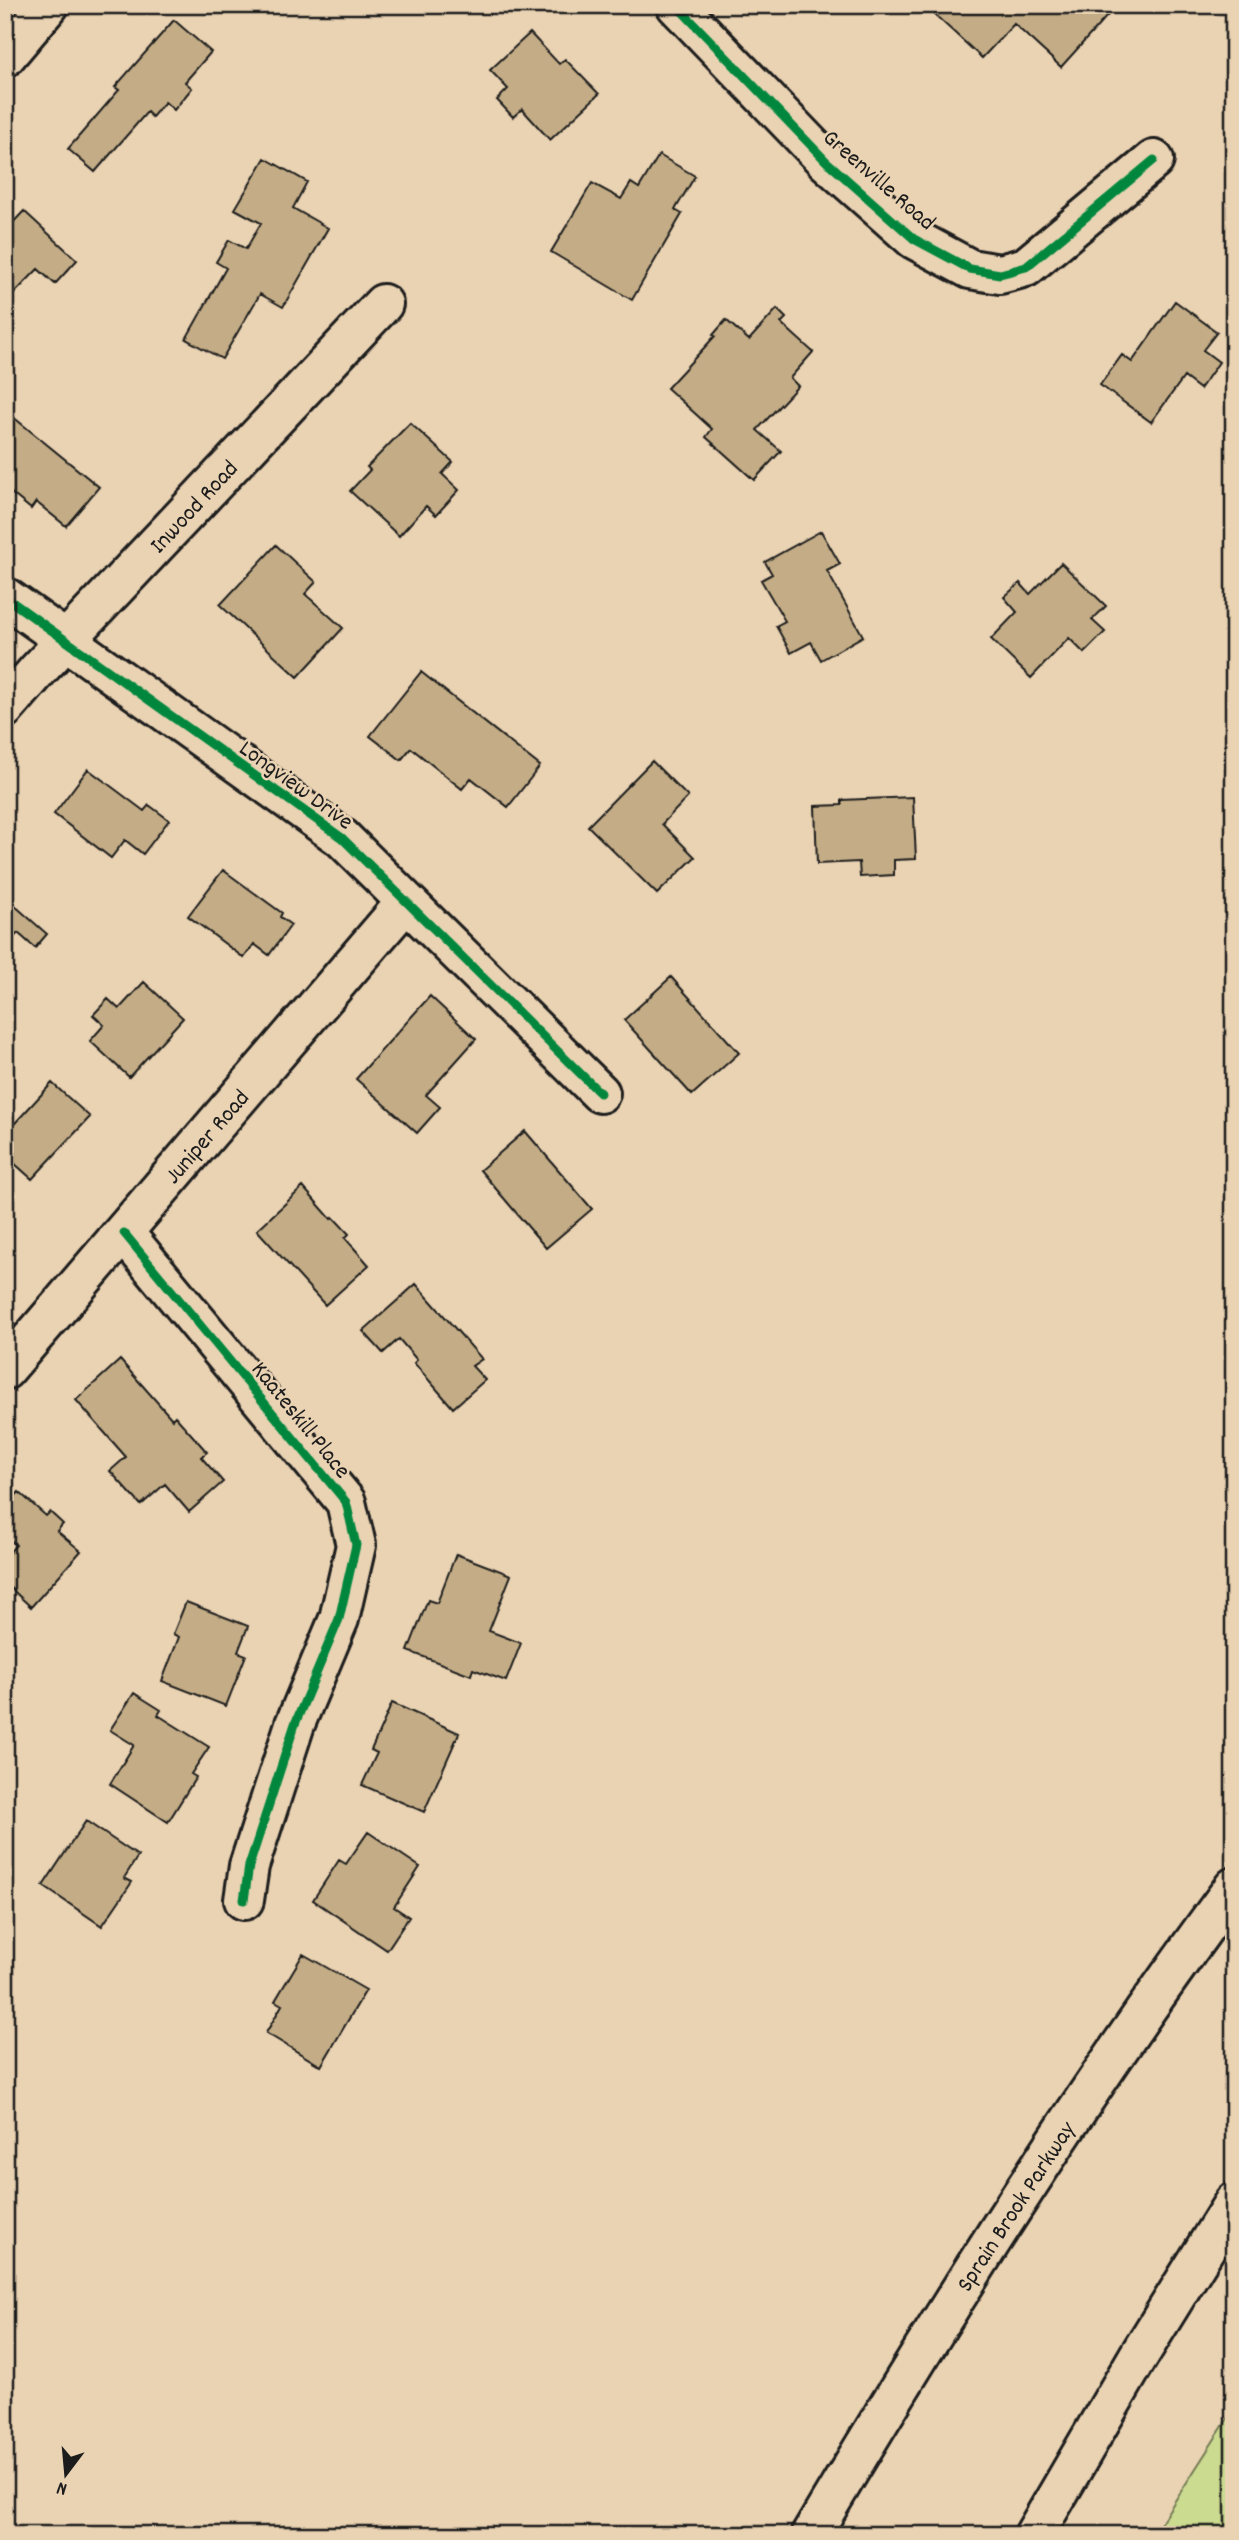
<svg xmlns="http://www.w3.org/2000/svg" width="1239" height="2540" font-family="Dekko,sans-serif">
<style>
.green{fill:#cbdb8f;stroke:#747c56;stroke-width:2}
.building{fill:#c4ad86;stroke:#1c1c1c;stroke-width:2}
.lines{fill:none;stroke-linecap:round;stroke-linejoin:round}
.minor-casing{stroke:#1c1c1c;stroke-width:44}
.highway-casing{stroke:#1c1c1c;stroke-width:44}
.minor{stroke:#ead3b3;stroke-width:38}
.highway{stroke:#ead3b3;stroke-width:38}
.cycleway-casing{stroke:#ead3b3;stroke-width:13}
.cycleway{stroke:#00873e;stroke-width:9}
.labels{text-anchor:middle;stroke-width:5;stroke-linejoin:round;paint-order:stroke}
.street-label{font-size:24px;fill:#1c1c1c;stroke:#ead3b3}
</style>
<rect width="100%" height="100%" fill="#ead3b3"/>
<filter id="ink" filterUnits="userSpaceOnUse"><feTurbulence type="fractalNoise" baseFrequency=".0143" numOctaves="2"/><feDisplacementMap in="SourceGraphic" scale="14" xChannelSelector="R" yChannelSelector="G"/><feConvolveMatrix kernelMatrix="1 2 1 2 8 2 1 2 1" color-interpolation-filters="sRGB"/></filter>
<g filter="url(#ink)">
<path class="green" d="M 1234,2409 L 1234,2535 L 1153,2535 Z"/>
<path class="building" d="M 943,5 L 1117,5 L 1061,67 L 1014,24 L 982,58 L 935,15 Z
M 174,20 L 211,52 L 185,82 L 192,88 L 174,110 L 165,102 L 152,117 L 147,112 L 95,172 L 68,149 L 119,90 L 115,87 Z
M 530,33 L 559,64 L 565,59 L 599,94 L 550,140 L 522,109 L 513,117 L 497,100 L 508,89 L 490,70 Z
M 659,155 L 695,176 L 675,210 L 682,214 L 632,300 L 551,252 L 592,183 L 621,199 L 631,183 L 639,188 Z
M 265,158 L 307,182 L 293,208 L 328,228 L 283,307 L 260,294 L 222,359 L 186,339 L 226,268 L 216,262 L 229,240 L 246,249 L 261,223 L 235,209 Z
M 24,211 L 77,260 L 55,284 L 38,269 L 5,303 L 5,231 Z
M 1175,301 L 1217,332 L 1203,350 L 1219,362 L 1200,389 L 1184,377 L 1151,422 L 1100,385 L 1122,355 L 1132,362 Z
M 777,309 L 786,318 L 781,323 L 813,352 L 790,378 L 798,386 L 757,430 L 781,451 L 754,480 L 706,437 L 712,429 L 667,388 L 715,336 L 713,335 L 726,320 L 749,340 Z
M 7,412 L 99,487 L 66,526 L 36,502 L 31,509 L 5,488 L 5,414 Z
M 410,423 L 453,462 L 442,474 L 459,490 L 436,515 L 426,506 L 399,536 L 350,491 L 370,470 L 367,467 Z
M 821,531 L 840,564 L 827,571 L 863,636 L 821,660 L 811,642 L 791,653 L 776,626 L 785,621 L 761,580 L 772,574 L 765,562 Z
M 276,545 L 316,582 L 305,594 L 343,628 L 298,677 L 220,605 Z
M 1061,563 L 1106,606 L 1092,620 L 1105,632 L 1084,653 L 1069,638 L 1031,678 L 991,639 L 1017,612 L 1004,597 L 1020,583 L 1030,594 Z
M 421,672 L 540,766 L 508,807 L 471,778 L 462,789 L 411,748 L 401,760 L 370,736 Z
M 652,761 L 688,797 L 662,824 L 695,857 L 657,894 L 588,826 Z
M 88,769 L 144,811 L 149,805 L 169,820 L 143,854 L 125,840 L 111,858 L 54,814 Z
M 913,797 L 916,859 L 894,860 L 894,875 L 860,877 L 859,862 L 817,864 L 815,806 L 842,805 L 842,800 Z
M 223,870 L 282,913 L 280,917 L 291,925 L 269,955 L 254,944 L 244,958 L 188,916 Z
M 5,897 L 47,934 L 35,948 L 18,933 L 5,947 Z
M 671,977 L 739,1053 L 692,1095 L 624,1020 Z
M 144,982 L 183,1018 L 129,1077 L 90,1041 L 104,1025 L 93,1015 L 108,999 L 119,1009 Z
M 430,996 L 476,1039 L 426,1095 L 440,1107 L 417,1133 L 356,1079 Z
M 52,1083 L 90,1117 L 32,1179 L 5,1155 L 5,1134 Z
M 525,1131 L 592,1209 L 546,1248 L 480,1170 Z
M 303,1187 L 331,1219 L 333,1217 L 349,1234 L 345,1238 L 369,1265 L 325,1305 L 257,1230 Z
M 416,1284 L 482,1359 L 472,1366 L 485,1380 L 453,1408 L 414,1363 L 417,1360 L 399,1339 L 383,1353 L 363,1331 Z
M 120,1360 L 172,1419 L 175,1416 L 207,1452 L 201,1457 L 223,1482 L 189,1512 L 165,1484 L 141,1505 L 110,1471 L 126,1457 L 76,1400 Z
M 19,1492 L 46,1516 L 50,1512 L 63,1524 L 57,1531 L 81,1551 L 31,1607 L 5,1583 L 5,1557 L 16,1545 L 5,1535 L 5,1507 Z
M 456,1554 L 511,1575 L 489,1631 L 521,1643 L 506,1681 L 473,1669 L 471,1675 L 408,1651 L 428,1600 L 437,1603 Z
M 186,1602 L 248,1626 L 238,1652 L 246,1655 L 226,1706 L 162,1681 L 179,1637 L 173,1634 Z
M 134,1693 L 161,1710 L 158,1715 L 209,1747 L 191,1774 L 196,1777 L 168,1822 L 110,1784 L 134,1745 L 110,1730 Z
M 392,1703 L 459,1733 L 424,1812 L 362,1785 L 377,1753 L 371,1750 Z
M 86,1821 L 138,1856 L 124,1878 L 132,1882 L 102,1926 L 43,1886 Z
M 368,1832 L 420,1867 L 394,1907 L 409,1917 L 387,1950 L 313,1900 L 339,1860 L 346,1864 Z
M 303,1954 L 366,1990 L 321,2066 L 266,2033 L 282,2005 L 275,2001 Z"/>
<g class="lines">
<g class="minor-casing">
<path id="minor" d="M 676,5 L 826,161 L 914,239 L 970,269 L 1000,274 L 1026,267 L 1154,160
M 5,57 L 49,5
M 5,597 L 342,838 L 600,1093
M 5,708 L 38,670 L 383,304
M 124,1233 L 346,1502 L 356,1545 L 339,1619 L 295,1724 L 249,1866 L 244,1900
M 5,1370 L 406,902"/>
</g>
<g class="highway-casing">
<path id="highway" d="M 811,2535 C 943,2313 1080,2095 1234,1887
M 1034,2535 L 1138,2357 L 1234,2202"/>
</g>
<use href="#minor" class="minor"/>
<use href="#highway" class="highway"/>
<g class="cycleway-casing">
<path id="cycleway" d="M 676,5 L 826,161 L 914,239 L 970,269 L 1000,274 L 1026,267 L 1154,160
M 5,597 L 342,838 L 600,1093
M 124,1233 L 346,1502 L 356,1545 L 339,1619 L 295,1724 L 249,1866 L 244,1900"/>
</g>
<use href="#cycleway" class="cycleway"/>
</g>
</g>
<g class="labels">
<g class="street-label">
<text transform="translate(880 179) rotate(41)" y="8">Greenville Road</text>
<text transform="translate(193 506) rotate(-47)" y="8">Inwood Road</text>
<text transform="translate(297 784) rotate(36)" y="8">Longview Drive</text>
<text transform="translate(206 1136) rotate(-49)" y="8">Juniper Road</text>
<text transform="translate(302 1419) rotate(51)" y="8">Kaateskill Place</text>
<text transform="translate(1015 2206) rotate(-57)" y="8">Sprain Brook Parkway</text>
</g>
</g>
<rect width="1239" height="2540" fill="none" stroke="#ead3b3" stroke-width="28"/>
<rect x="14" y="14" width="1211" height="2512" fill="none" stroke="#1c1c1c" stroke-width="2.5" filter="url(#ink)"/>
<g transform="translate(66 2474) rotate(196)" stroke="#ead3b3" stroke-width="5" paint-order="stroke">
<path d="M0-5L12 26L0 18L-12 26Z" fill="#1c1c1c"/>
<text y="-10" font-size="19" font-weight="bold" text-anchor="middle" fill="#1c1c1c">N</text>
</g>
</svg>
